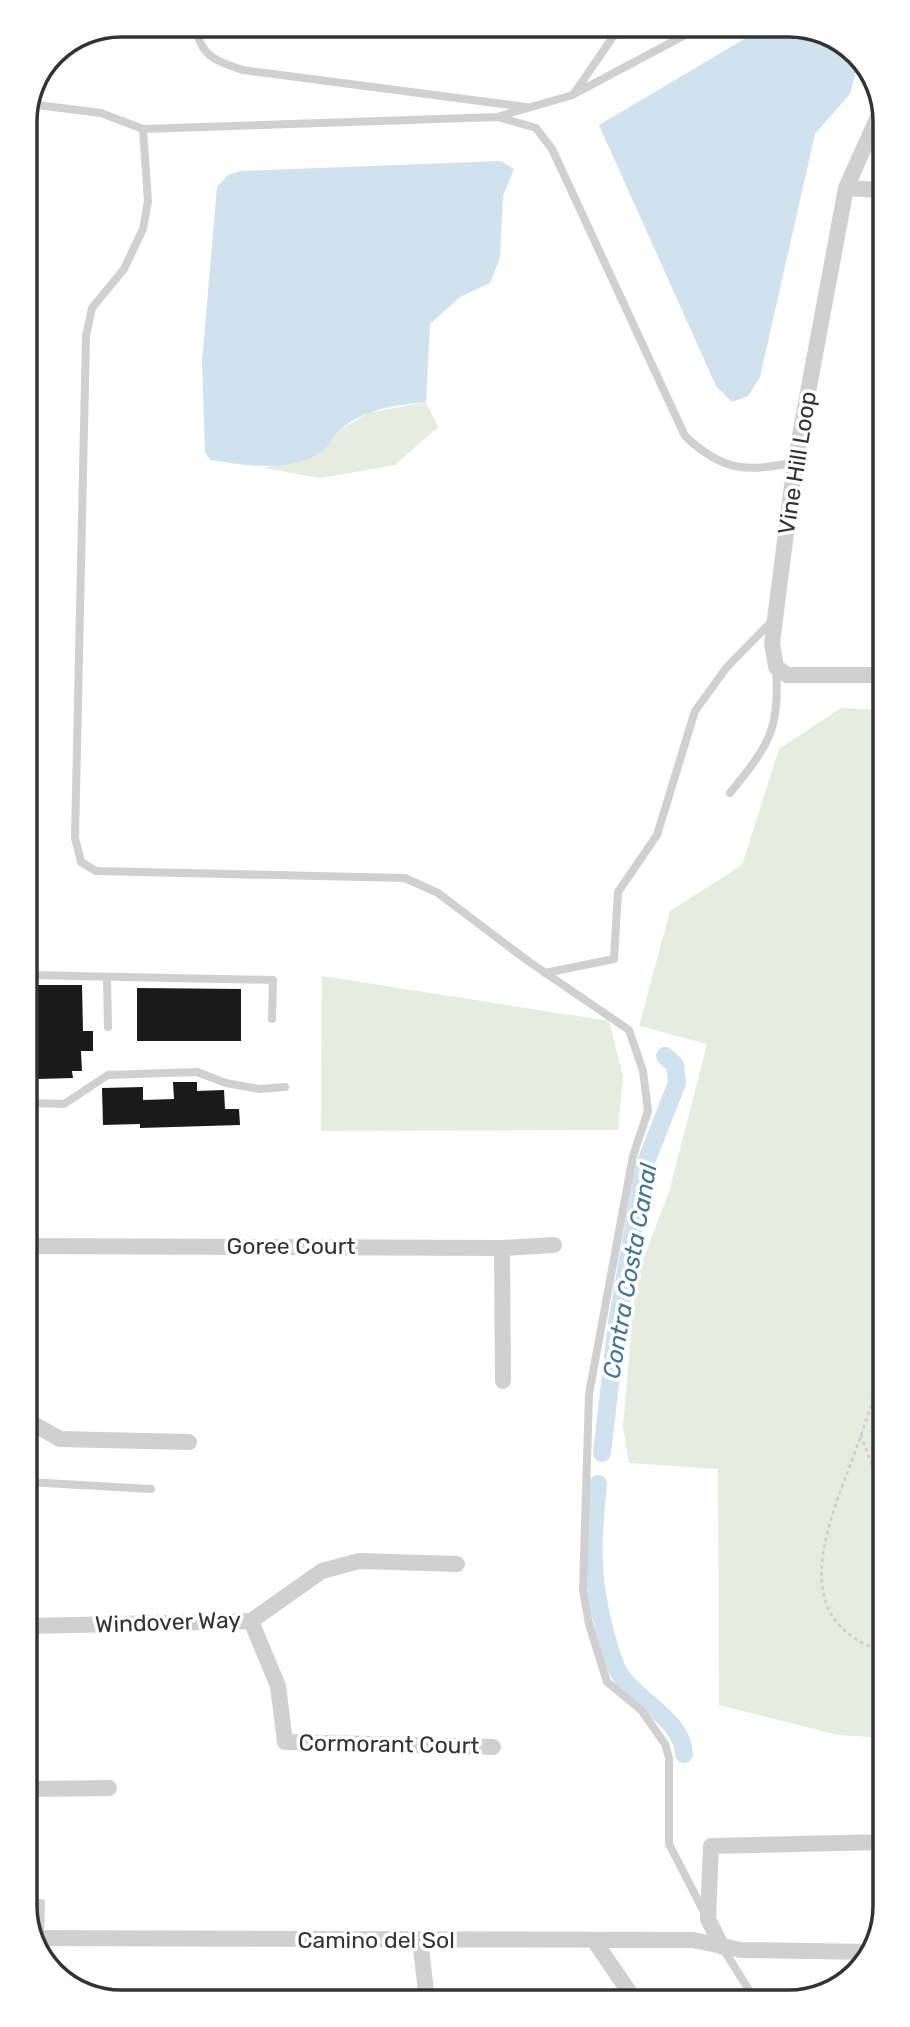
<svg xmlns="http://www.w3.org/2000/svg" width="910" height="2027" font-family="Rubik,sans-serif">
<style>
.green{fill:#e6ecdf}
.water{fill:#cfe2ee}
.lines{fill:none;stroke-linecap:round;stroke-linejoin:round}
.canal{stroke:#cfe2ee;stroke-width:18}
.building{fill:#1a1a1a}
.path{stroke:#cdcdcd;stroke-width:2.5;stroke-dasharray:3.5 3.5;stroke-linecap:butt}
.lane{stroke:#d0d0d0;stroke-width:8}
.street{stroke:#d0d0d0;stroke-width:16}
.labels{text-anchor:middle;stroke-width:7;stroke-linejoin:round;paint-order:stroke}
.street-label{font-size:23px;fill:#333;stroke:#fff}
.water-label{font-size:24px;font-style:italic;fill:#3f7597;stroke:#fff}
.rim{fill:none;stroke:#333;stroke-width:3.5}
</style>
<rect width="100%" height="100%" fill="#fff"/>
<path class="green" d="M 426,402 L 438,427 L 395,465 L 320,478 L 264,468 L 322,451 L 340,430 L 368,413 Z
M 841,708 L 882,710 L 885,1738 L 838,1735 L 719,1705 L 718,1469 L 629,1463 L 623,1427 L 636,1278 L 669,1192 L 707,1044 L 639,1026 L 670,911 L 742,865 L 779,749 Z
M 322,976 L 609,1021 L 623,1076 L 618,1130 L 321,1131 Z"/>
<path class="water" d="M 768,25 C 801,25 839,32 859,60 L 850,94 L 815,134 L 760,377 L 748,396 L 732,402 L 716,386 L 599,125 Z
M 501,161 L 514,169 L 503,196 L 500,258 L 490,283 L 460,297 L 430,324 L 426,402 C 396,405 363,409 340,430 C 333,436 329,446 322,451 C 289,474 246,465 210,460 L 205,452 L 202,362 L 217,187 L 228,175 L 241,171 Z"/>
<g class="lines">
<path class="canal" d="M 602,1453 L 617,1323 L 644,1167 L 677,1083 L 675,1065 L 665,1056
M 598,1484 C 592,1541 590,1576 605,1632 C 609,1646 612,1660 619,1673 C 637,1702 682,1718 684,1754"/>
</g>
<path class="building" d="M 37,985 L 82,985 L 83,1031 L 93,1031 L 93,1051 L 81,1051 L 82,1071 L 72,1071 L 73,1078 L 37,1079 L 36,1041 L 27,1041 L 27,1001 L 37,1001 Z
M 137,988 L 241,989 L 241,1041 L 137,1041 Z
M 173,1082 L 197,1082 L 197,1091 L 224,1090 L 225,1109 L 239,1109 L 240,1125 L 140,1128 L 140,1124 L 103,1125 L 102,1088 L 143,1087 L 143,1100 L 174,1099 Z"/>
<g class="lines">
<path class="path" d="M 884,1365 C 873,1400 862,1434 849,1468 C 823,1537 790,1623 885,1652
M 861,1435 L 884,1499"/>
<path class="lane" d="M 194,25 C 203,58 212,59 243,70 L 526,107
M 576,93 L 704,25
M 29,104 L 101,113 L 143,129 L 498,117 L 536,128 L 552,149 L 685,436 C 722,471 747,473 795,462
M 500,116 L 573,95 L 621,25
M 143,129 L 148,201 L 143,229 L 124,269 L 92,308 L 86,336 L 75,838 L 81,862 L 96,871 L 405,878 L 438,893 L 528,961 L 629,1030 L 643,1071 L 648,1111 L 633,1156 L 589,1394 L 583,1590 L 589,1624 L 607,1682 L 641,1710 L 665,1744 L 669,1758 L 669,1844 L 705,1914
M 25,185 L 28,185 L 32,270 L 25,270
M 730,793 C 769,745 780,730 776,667
M 545,973 L 614,959 L 618,892 L 657,835 L 695,711 L 727,667 L 772,621
M 27,975 L 273,980 L 272,1019
M 107,977 L 108,1027
M 27,1103 L 64,1104 L 108,1075 L 197,1072 L 226,1083 L 259,1089 L 285,1087
M 28,1482 L 151,1489
M 30,1903 L 41,1903 L 40,1938
M 722,1947 L 754,1998"/>
<path class="street" d="M 846,188 L 880,112
M 881,190 L 846,188 L 795,462 L 772,643 L 776,667 L 787,675 L 882,675
M 28,1246 L 502,1248 L 554,1245
M 502,1248 L 503,1381
M 28,1421 L 60,1439 L 189,1442
M 251,1621 L 278,1686 L 285,1742 L 493,1747
M 29,1626 L 251,1621 L 322,1571 L 359,1561 L 457,1564
M 29,1789 L 109,1788
M 30,1938 L 693,1940 L 741,1950 L 872,1952
M 420,1940 L 427,2000
M 595,1942 L 634,1999
M 722,1947 L 708,1919 L 711,1846 L 885,1842"/>
</g>
<g class="labels">
<g class="street-label">
<text transform="translate(797 463) rotate(-81)" y="8">Vine Hill Loop</text>
<text x="291" y="1254">Goree Court</text>
<text transform="translate(168 1622) rotate(-2)" y="8">Windover Way</text>
<text transform="translate(389 1744) rotate(1)" y="8">Cormorant Court</text>
<text x="376" y="1948">Camino del Sol</text>
</g>
<g class="water-label">
<text transform="translate(630 1271) rotate(-80)" y="8">Contra Costa Canal</text>
</g>
</g>
<path d="M0 0H910V2027H0ZM121 37H789A84 84 0 0 1 873 121V1906A84 84 0 0 1 789 1990H121A84 84 0 0 1 37 1906V121A84 84 0 0 1 121 37Z" fill="#fff" fill-rule="evenodd"/>
<path class="rim" d="M121 37H789A84 84 0 0 1 873 121V1906A84 84 0 0 1 789 1990H121A84 84 0 0 1 37 1906V121A84 84 0 0 1 121 37Z"/>
</svg>
